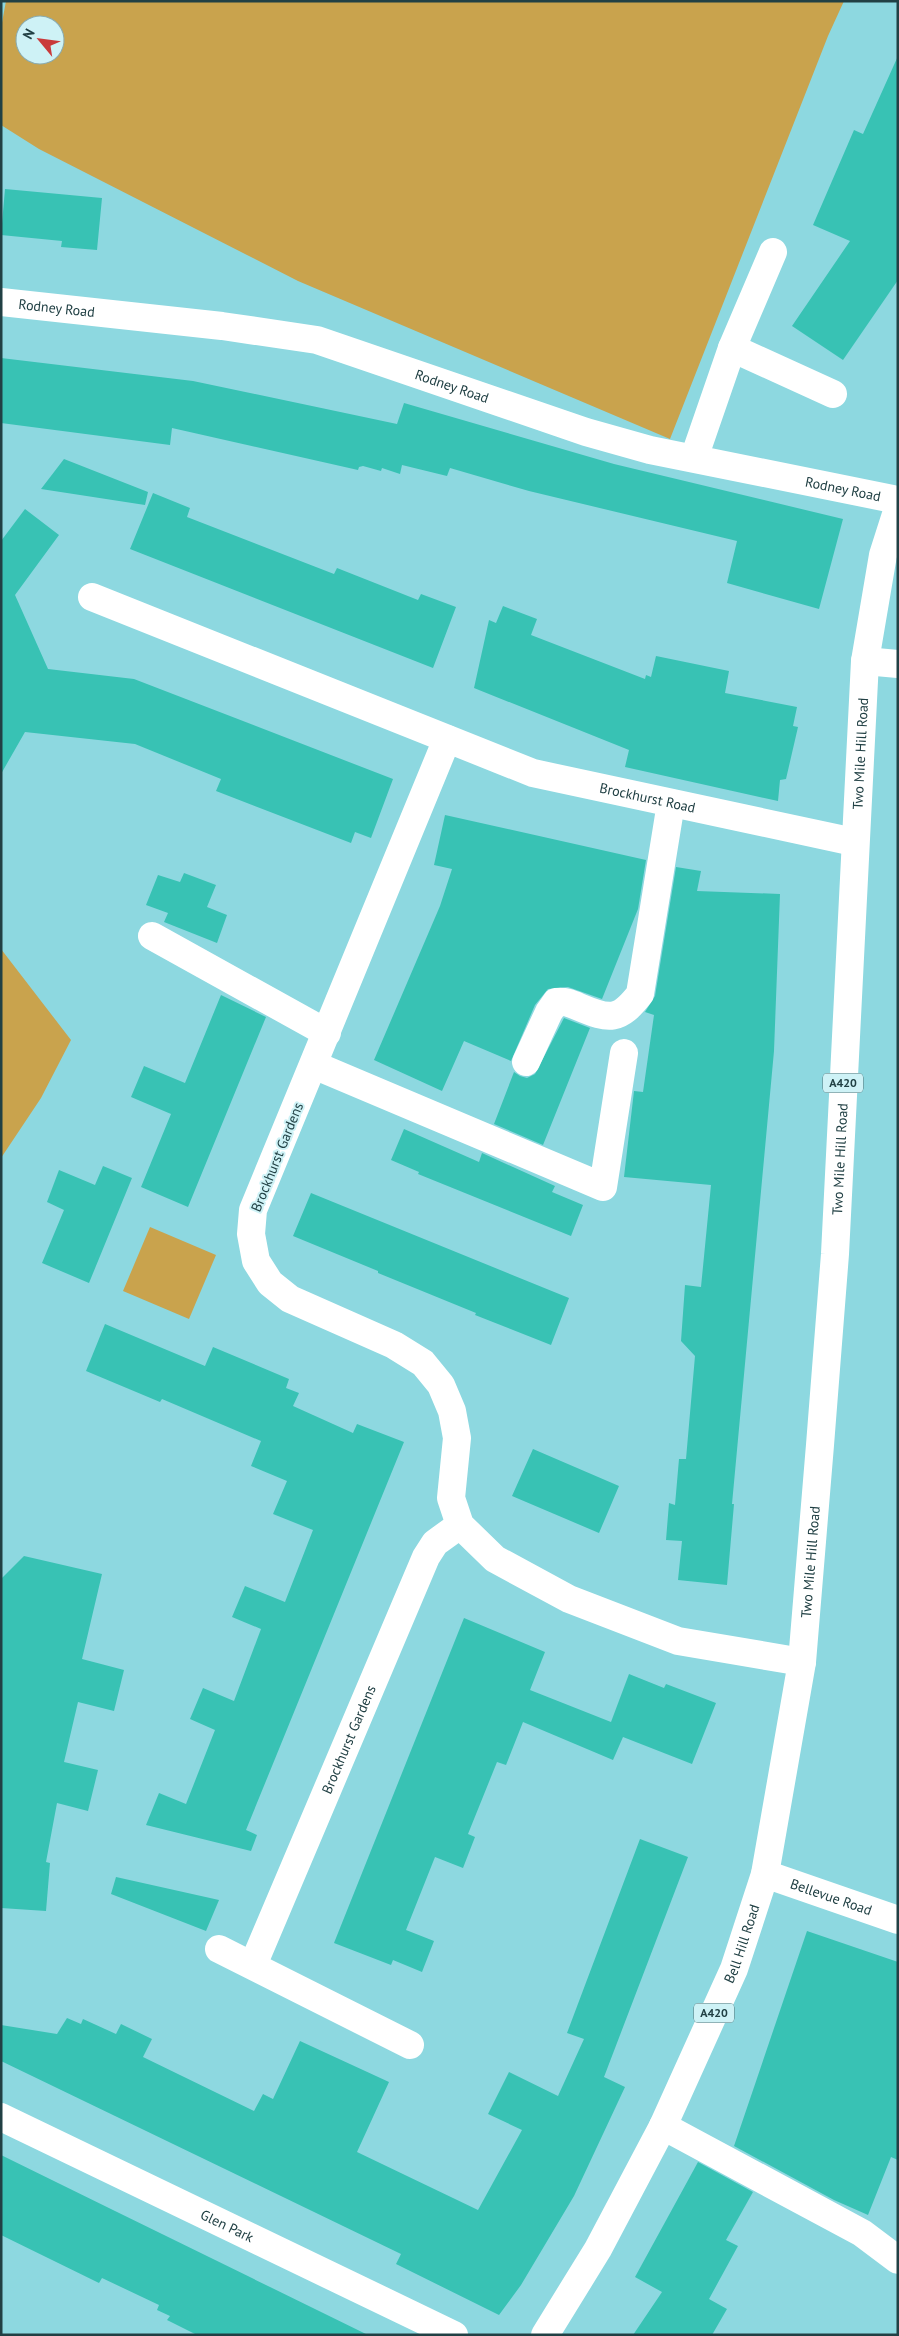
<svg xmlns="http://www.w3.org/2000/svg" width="899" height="2336" font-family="'PT Sans',sans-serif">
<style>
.green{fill:#c9a34d;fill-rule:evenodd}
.building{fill:#38c2b4}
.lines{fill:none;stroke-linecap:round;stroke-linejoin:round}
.minor{stroke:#fff;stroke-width:28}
.major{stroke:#fff;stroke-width:28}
.labels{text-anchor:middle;stroke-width:4;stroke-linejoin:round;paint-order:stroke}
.shield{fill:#cef2f6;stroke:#557579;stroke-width:1}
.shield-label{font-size:12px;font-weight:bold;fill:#214044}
.street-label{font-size:14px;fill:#214044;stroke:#cef2f6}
</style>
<rect width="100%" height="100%" fill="#8dd8e0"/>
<path class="green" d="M 6,1 L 844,1 L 828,36 L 670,439 L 298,281 L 39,149 L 1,125 L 1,28 ZM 25,25 L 55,25 L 55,55 L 25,55 Z
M 1,949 L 71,1040 L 41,1098 L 1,1158 Z
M 150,1227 L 216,1255 L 189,1319 L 123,1291 Z"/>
<path class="building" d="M 898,56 L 898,280 L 843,360 L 792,326 L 850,241 L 813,225 L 854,130 L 863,134 Z
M 5,189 L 102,198 L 97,250 L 61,247 L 62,241 L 1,235 Z
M 1,358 L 193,381 L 397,424 L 404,403 L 614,464 L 843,519 L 819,609 L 727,583 L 737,541 L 529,491 L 450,468 L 447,476 L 402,465 L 400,474 L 382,468 L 381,471 L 363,466 L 359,467 L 358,470 L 172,428 L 170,445 L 1,423 Z
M 64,459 L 148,492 L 145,505 L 41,489 Z
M 153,493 L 190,508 L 187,517 L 334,574 L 337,568 L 418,600 L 421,594 L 456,607 L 433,668 L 130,549 Z
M 25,509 L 59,535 L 15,595 L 48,669 L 134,679 L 393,779 L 371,838 L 355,832 L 351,843 L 216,791 L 221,779 L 135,744 L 25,732 L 1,774 L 1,541 Z
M 503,606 L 537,619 L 531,635 L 645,679 L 646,675 L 651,677 L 656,656 L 729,671 L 725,693 L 797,707 L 793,726 L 798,727 L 786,779 L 780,780 L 778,801 L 625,767 L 629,750 L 474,688 L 489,620 L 496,623 Z
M 445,815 L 646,860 L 638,909 L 602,999 L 568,987 L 548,989 L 535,1005 L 511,1061 L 464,1041 L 442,1091 L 374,1060 L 440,906 L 452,869 L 434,865 Z
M 676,867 L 701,871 L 697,891 L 780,894 L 774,1051 L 732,1504 L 734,1504 L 727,1585 L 678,1580 L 682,1541 L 666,1540 L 669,1503 L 675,1505 L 679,1459 L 686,1459 L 695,1356 L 681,1341 L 685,1285 L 701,1287 L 711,1185 L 624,1177 L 634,1091 L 643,1092 L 654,1015 L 645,1012 L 655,996 Z
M 184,873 L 216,885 L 207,907 L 227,915 L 217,943 L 164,922 L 168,913 L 146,905 L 158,875 L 180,882 Z
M 221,995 L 266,1017 L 188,1207 L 141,1187 L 171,1114 L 131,1097 L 144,1066 L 185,1083 Z
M 564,1018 L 590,1028 L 543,1145 L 494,1124 L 514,1072 L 520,1076 L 527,1078 L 535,1074 Z
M 404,1129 L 479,1162 L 482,1153 L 555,1186 L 552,1192 L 583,1205 L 571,1236 L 418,1174 L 419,1172 L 391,1160 Z
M 103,1166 L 132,1178 L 89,1283 L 42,1263 L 64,1210 L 47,1202 L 59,1170 L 95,1185 Z
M 311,1193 L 569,1298 L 551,1345 L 475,1315 L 476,1313 L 378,1273 L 378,1271 L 293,1236 Z
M 105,1324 L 205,1366 L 213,1347 L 289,1379 L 286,1388 L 299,1393 L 293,1406 L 353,1433 L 357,1424 L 404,1442 L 246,1830 L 257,1835 L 251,1851 L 146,1825 L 159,1793 L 186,1804 L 215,1730 L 190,1719 L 203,1688 L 234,1701 L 261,1629 L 232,1617 L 245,1586 L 285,1602 L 313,1530 L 273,1514 L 287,1481 L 251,1466 L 261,1441 L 162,1399 L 160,1402 L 86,1371 Z
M 533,1449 L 619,1486 L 599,1533 L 512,1496 Z
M 24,1556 L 102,1574 L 82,1659 L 124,1670 L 114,1711 L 78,1702 L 64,1762 L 98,1770 L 88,1811 L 57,1803 L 46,1862 L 50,1863 L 46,1911 L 1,1908 L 1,1579 Z
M 464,1618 L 545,1652 L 530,1690 L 611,1722 L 629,1674 L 664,1688 L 666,1684 L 716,1703 L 692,1764 L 623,1737 L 613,1760 L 523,1722 L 506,1765 L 497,1762 L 468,1834 L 475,1837 L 463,1868 L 435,1857 L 406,1930 L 434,1941 L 422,1972 L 393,1960 L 391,1965 L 334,1943 Z
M 640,1839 L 688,1857 L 604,2077 L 625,2087 L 574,2196 L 521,2285 L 499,2315 L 396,2264 L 401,2254 L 1,2061 L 1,2025 L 57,2034 L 67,2018 L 81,2024 L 83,2019 L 116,2034 L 121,2024 L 152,2039 L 143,2057 L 254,2111 L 263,2094 L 273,2099 L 300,2041 L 389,2082 L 357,2152 L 478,2210 L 522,2130 L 488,2114 L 509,2072 L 558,2096 L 584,2039 L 567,2033 Z
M 116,1877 L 219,1900 L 206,1931 L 111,1894 Z
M 807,1931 L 898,1962 L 898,2160 L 891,2157 L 868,2215 L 834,2200 L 734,2146 Z
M 1,2155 L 115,2211 L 368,2335 L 197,2335 L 167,2320 L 170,2316 L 157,2310 L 159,2305 L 102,2278 L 99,2283 L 1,2235 Z
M 698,2162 L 753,2192 L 726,2240 L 738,2246 L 709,2299 L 727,2309 L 712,2335 L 633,2335 L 662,2292 L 635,2277 Z"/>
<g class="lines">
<g class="minor">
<path id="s1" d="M 1,302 L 222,326 L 317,340 L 586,432 L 650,450 L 898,500"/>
<path d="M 732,348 L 833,394"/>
<path d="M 694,458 L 732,348 L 773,252"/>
<path id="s2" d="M 92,597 L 533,773 L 854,842"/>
<path d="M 865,661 L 898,664"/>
<path d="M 447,739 L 253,1210 L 251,1234 L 256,1261 L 270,1283 L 290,1299 L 394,1345 L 423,1363 L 441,1385 L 452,1411 L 457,1438 L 451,1498 L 460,1525 L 495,1559 L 569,1599 L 678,1641 L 802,1662"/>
<path d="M 152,936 L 327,1033"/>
<path d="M 526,1062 L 549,1012 L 556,1002 C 565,1001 570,1003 579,1007 C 610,1020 619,1021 640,994 L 671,803"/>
<path d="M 314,1065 L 603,1187 L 624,1053"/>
<path id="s3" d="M 765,1874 L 898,1920"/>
<path d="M 219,1949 L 410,2045"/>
<path id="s4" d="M 253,1965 L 426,1557 L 435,1543 L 460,1525"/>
<path id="s5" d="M 1,2117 L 454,2335"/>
<path d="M 663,2126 L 862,2233 L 898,2260"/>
</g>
<path class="major" id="s6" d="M 545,2335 L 598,2249 L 663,2126 L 734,1969 L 765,1874 L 802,1662 L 820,1445 L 835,1254 L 865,661 L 883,555 L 898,508"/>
</g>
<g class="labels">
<g class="shield">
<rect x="823" y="1073.5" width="40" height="19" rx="4"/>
<rect x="694" y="2003.5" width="40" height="19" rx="4"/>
</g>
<g class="shield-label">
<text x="843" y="1087">A420</text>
<text x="714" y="2017">A420</text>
</g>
<g class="street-label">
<text dy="5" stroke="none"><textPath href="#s1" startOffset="56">Rodney Road</textPath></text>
<text dy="5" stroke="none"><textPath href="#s1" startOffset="461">Rodney Road</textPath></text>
<text dy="5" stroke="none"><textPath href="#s1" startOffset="866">Rodney Road</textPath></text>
<text dy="5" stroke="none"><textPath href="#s6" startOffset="1638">Two Mile Hill Road</textPath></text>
<text dy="5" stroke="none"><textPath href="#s2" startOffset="592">Brockhurst Road</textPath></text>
<text transform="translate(277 1157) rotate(-68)" y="5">Brockhurst Gardens</text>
<text dy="5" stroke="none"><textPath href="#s6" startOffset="1232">Two Mile Hill Road</textPath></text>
<text dy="5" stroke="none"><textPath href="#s6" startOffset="828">Two Mile Hill Road</textPath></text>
<text dy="5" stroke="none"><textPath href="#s4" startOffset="245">Brockhurst Gardens</textPath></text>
<text dy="5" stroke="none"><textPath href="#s3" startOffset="70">Bellevue Road</textPath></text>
<text dy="5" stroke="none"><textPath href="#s6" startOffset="439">Bell Hill Road</textPath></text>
<text dy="5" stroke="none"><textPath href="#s5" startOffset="251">Glen Park</textPath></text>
</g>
</g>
<rect width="899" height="2336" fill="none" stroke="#214044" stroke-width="5"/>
<g transform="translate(40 40) rotate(299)"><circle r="24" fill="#cef2f6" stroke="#89abaf"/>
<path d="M0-4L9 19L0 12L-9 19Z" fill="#c93a3b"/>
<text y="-8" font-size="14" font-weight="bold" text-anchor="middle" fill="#214044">N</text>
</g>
</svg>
